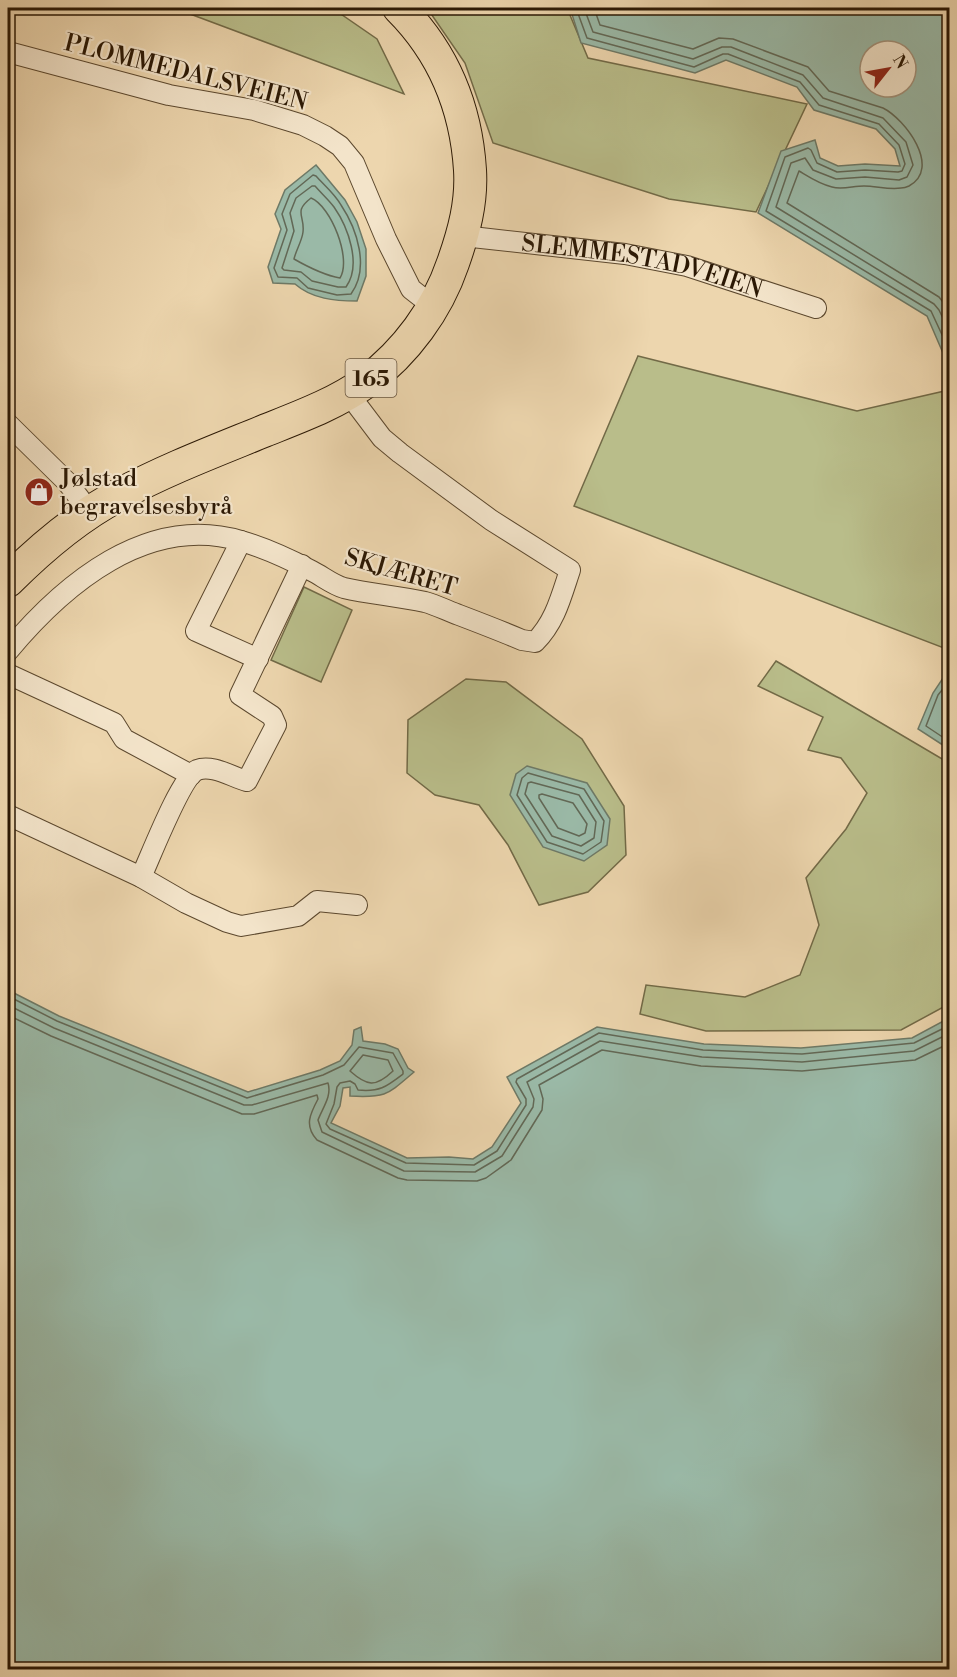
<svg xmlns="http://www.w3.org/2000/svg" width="957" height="1677" font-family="'Libre Bodoni',serif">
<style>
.green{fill:#b9bd8a;stroke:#726a47;stroke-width:1.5}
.water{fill:#9ab9a7;stroke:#6e7966;stroke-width:1.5;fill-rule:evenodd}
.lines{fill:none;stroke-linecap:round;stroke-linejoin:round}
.shore{stroke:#626856;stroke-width:1.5}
.street-casing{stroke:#5c482e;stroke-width:22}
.primary-casing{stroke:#2b1804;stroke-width:34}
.street{stroke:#f3e4ca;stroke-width:20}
.primary{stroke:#edd6ae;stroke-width:32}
.labels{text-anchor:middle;stroke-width:4.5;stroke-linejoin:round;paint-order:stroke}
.shield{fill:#f3e4ca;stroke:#67553f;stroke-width:1.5}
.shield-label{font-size:22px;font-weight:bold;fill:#2b1804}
.street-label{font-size:24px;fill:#2b1804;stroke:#f3e4ca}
.poi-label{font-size:24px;fill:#2b1804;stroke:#f3e4ca;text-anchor:start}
</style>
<rect width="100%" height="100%" fill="#edd6ae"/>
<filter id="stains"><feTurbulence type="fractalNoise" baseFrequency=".00333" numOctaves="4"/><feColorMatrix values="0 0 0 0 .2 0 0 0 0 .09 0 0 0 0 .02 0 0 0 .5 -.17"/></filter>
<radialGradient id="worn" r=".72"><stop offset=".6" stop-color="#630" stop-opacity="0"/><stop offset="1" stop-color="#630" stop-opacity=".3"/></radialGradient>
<path class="green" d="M 174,8 L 332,8 L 377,39 L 404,94 Z
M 427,8 L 567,8 L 588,58 L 807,104 L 756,212 L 669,199 L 493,143 L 465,63 Z
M 638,356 L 857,411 L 949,390 L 949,650 L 574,506 Z
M 304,587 L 352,610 L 321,682 L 271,660 Z
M 776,661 L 949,763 L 949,1004 L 901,1030 L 706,1031 L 640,1014 L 646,985 L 745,997 L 800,975 L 819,925 L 806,878 L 846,829 L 867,793 L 841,758 L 808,750 L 823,717 L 758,686 Z
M 466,679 L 506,682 L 582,739 L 624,806 L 626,855 L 588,892 L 539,905 L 508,845 L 479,805 L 435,795 L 407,773 L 408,720 Z"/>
<path class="water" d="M 570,8 L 949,8 L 949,367 L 927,316 L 758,213 L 781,151 L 815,140 L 820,158 L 838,166 L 865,164 L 900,166 L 895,149 L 876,129 L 814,110 L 797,87 L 726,60 L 695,73 L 581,43 ZM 870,51 L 906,51 L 906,87 L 870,87 Z
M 316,165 L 345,200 L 357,222 L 366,249 L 366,276 L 357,301 C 335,301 312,299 295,284 L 273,283 L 268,267 L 281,229 L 275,214 L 285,190 Z
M 949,669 L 949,749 L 918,729 L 933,693 Z
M 527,766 L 587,783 L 610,819 L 607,845 L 584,861 L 543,847 L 510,795 L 516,774 Z
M 8,990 L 59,1016 L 248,1092 L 320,1070 L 340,1061 L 352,1045 L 354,1030 L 361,1027 L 363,1041 L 385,1044 L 398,1049 L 408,1068 L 414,1072 C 387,1095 386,1098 350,1096 L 350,1087 L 343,1088 L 340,1106 L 331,1123 L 407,1158 L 449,1157 L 473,1159 L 492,1147 L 521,1103 L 507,1077 L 597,1027 L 704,1044 L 801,1048 L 912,1038 L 949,1018 L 949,1669 L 8,1669 Z"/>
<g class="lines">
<path class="shore" d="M 576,8 L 587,38 L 694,67 L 723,54 L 728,54 L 800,82 L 819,105 L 879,124 L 899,145 L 905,164 L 902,171 L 898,172 L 865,170 L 837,172 L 817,163 L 811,150 L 808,148 L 785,157 L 766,211 L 931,311 L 950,352
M 584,8 L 593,32 L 693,59 L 722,47 L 731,47 L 803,75 L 823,98 L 883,118 L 906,142 L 913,165 L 907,177 L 899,180 L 865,177 L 836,179 L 813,170 L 805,158 L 791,163 L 776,207 L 934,304 L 939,310 L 950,333
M 594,8 L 600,25 L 693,49 L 719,38 L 733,39 L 808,67 L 829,91 L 883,108 C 905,119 942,168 909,186 C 907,187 904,188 901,188 C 889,190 876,186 864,186 C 853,186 842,190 832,187 C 819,184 809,177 799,171 L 787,203 L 939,297 L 950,311
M 313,175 L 316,176 C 324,185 335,194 341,205 C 357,229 370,268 351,294 L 337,295 L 308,288 L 297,278 L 278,277 L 274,268 L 287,230 L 282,214 L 290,194 Z
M 312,186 L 315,186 C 321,193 329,200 334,207 C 348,227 362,265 346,287 L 338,287 L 312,281 L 301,272 L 284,270 L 282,268 L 294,231 L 290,213 L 296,198 Z
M 311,198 C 331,206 352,259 340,278 C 323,275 308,267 294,259 C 296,250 302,241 303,232 C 305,215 293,212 311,198 Z
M 950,680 L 938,695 L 926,726 L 950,742
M 528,773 L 584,789 L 604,821 L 601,842 L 583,854 L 547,842 L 517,795 L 522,778 Z
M 531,782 L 579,795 L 596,822 L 594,838 L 581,846 L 552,836 L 525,794 L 528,783 Z
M 542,794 L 573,803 L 587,824 L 585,833 L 579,836 L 558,828 L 539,798 L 539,795 Z
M 8,996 L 57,1021 L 247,1098 L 323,1075 L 344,1065 L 359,1047 L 393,1053 L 403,1071 L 403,1074 C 386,1087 380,1092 358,1090 L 355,1084 L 350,1081 L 340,1083 L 337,1087 L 334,1104 L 326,1124 L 330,1129 L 406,1163 L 474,1165 L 497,1151 L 526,1105 L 526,1099 L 516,1082 L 517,1079 L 599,1033 L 703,1050 L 802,1054 L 914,1043 L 950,1025
M 8,1005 L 54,1028 L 244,1105 L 252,1105 L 328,1083 C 332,1096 323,1107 318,1120 L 322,1132 L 404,1171 L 475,1172 L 502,1156 L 533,1107 L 534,1099 L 527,1082 L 600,1041 L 702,1057 L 802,1062 L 914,1051 L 950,1033
M 8,1015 L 51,1036 L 242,1114 L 254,1114 L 317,1095 L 318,1099 C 310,1114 304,1126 317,1140 L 398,1178 L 407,1180 L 477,1181 L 486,1178 L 511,1160 L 542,1110 L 543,1099 L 539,1085 L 602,1050 L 701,1066 L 802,1071 L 915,1060 L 950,1043
M 363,1055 L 388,1060 L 393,1071 C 375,1088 367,1086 350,1071 Z"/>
<g class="street-casing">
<g id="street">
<path d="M 8,52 L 169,95 L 254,110 L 303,125 L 325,136 L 340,146 L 354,163 L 386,239 L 411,289 L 434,307"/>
<path id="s1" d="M 463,236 L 625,254 L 687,266 L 816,308"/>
<path d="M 8,424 L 67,482 L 90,512"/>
<path d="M 241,541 L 196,631 L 258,659"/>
<path d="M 8,651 C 63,585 147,513 241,541 C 265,548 289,559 312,571 C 322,576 333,585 344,588 C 370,594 398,596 425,602 C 436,605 448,611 459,615 C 480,623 501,631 522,640 L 535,642 C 555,622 561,597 570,570 L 491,520 L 400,453 L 382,438 L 348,393"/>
<path d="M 8,674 L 114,723 L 124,739 L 191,775"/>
<path d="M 8,815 L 141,877 L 186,903 L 227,922 L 241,926 L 298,916 L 317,901 L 357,905"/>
<path d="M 141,877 C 150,858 181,777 197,770 C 212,764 232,777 247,781 L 276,725 L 272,716 L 240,695 L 302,565"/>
</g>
</g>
<g class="primary-casing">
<path id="primary" d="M 8,581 C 41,548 77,517 119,495 C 165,470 215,451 264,431 C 299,417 335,404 366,382 C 406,352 437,310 453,263 C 464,232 472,202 470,170 C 466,107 444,53 399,8"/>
</g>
<use href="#street" class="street"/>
<use href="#primary" class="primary"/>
</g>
<defs>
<g id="shop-disc" transform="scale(1.5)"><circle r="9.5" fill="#8f2418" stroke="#f3e4ca"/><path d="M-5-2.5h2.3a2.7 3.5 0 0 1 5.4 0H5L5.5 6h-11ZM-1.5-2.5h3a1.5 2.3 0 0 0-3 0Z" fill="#fff"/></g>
</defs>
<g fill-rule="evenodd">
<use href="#shop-disc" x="39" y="492"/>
</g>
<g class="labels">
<rect class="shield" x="345.5" y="359" width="51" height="38" rx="4.5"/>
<g class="shield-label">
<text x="371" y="386">165</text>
</g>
<g class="street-label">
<text transform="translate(186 72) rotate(14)" y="8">PLOMMEDALSVEIEN</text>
<text dy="8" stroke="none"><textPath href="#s1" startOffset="182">SLEMMESTADVEIEN</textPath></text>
<text transform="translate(401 572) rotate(16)" y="8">SKJÆRET</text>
</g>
<g class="poi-label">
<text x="60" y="486">Jølstad<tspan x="60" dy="28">begravelsesbyrå</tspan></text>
</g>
</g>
<rect width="957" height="1677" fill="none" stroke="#edd6ae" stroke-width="30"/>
<rect x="9" y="9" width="939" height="1659" fill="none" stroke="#2b1804" stroke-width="3"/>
<rect x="15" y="15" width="927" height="1647" fill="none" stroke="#2b1804" stroke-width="1.5"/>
<g transform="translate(888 69) rotate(59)"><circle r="28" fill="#f3e4ca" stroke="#a3927b" stroke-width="1.5"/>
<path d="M0-4.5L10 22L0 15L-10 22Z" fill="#8f2418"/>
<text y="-9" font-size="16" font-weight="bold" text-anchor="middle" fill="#2b1804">N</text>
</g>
<rect width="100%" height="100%" filter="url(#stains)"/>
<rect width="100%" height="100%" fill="url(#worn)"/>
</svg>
